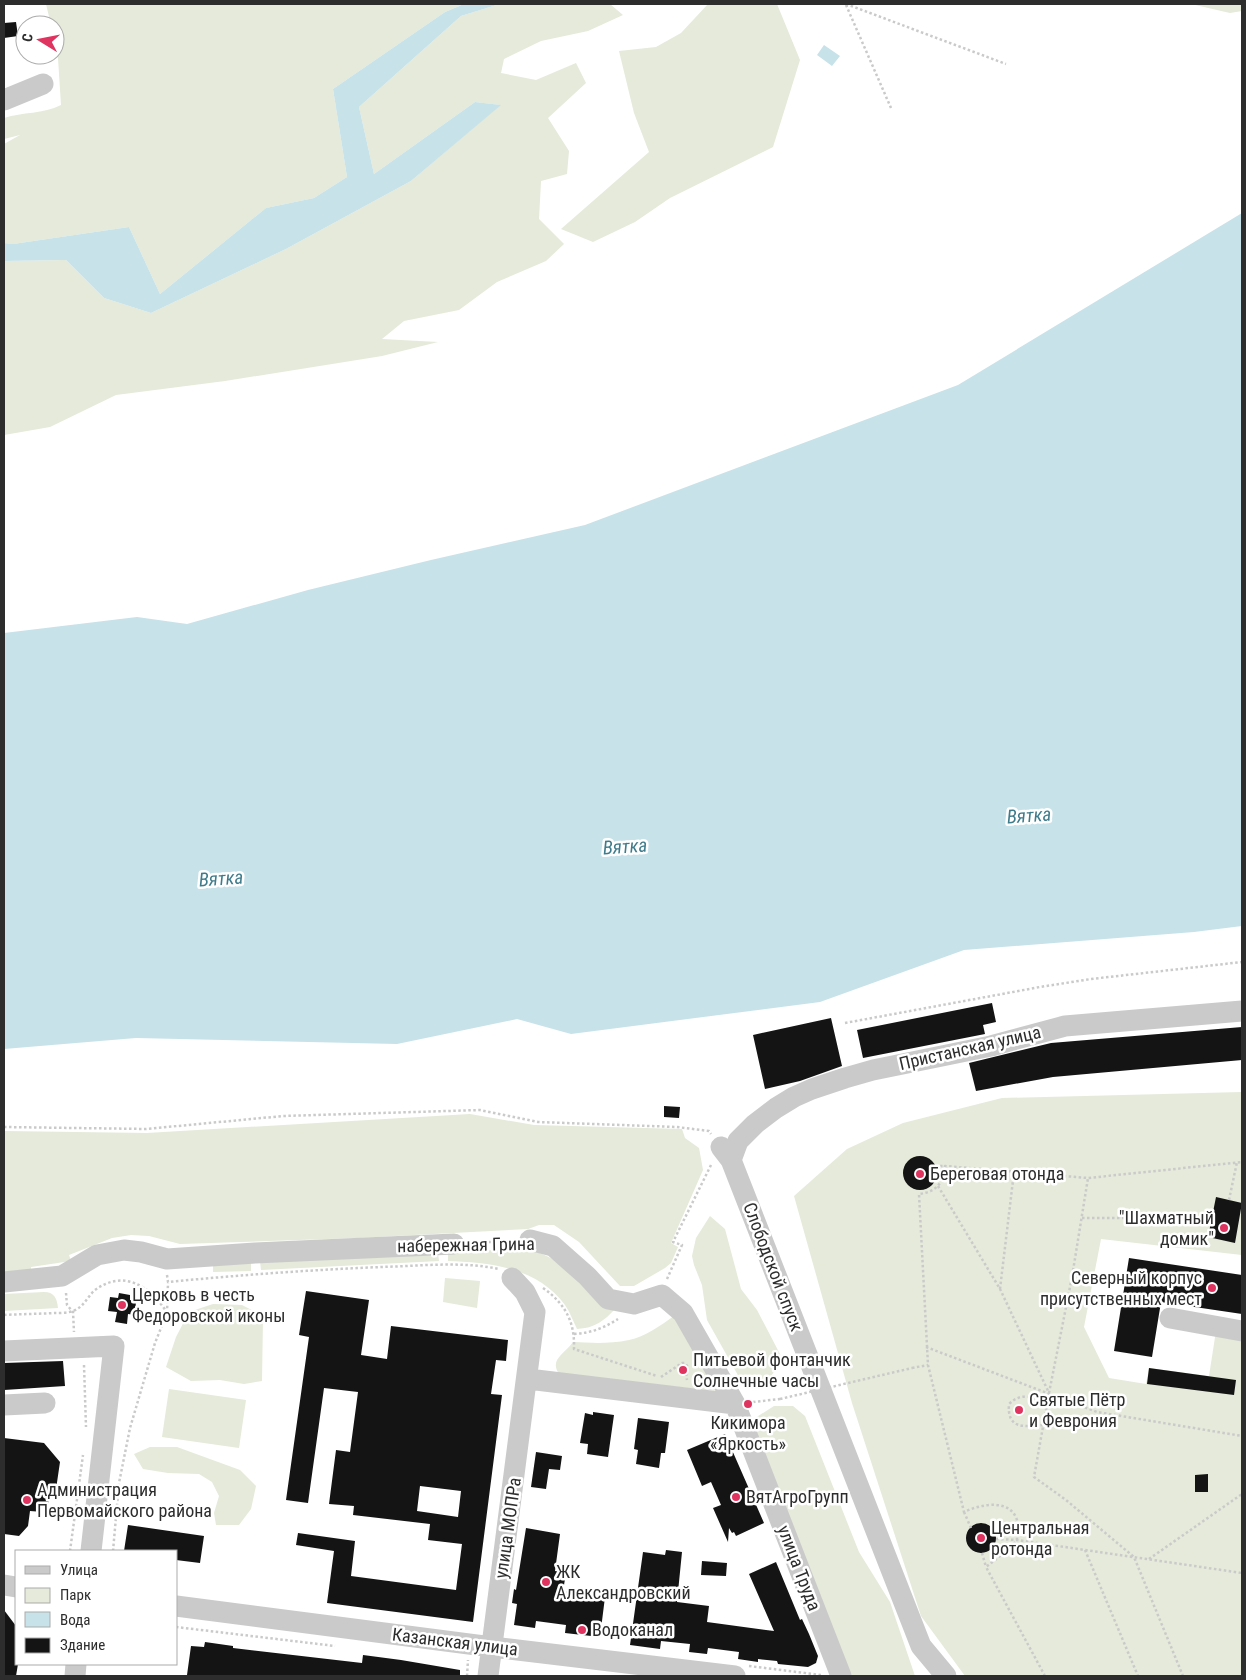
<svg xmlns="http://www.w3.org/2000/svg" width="1246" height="1680" font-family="'Roboto Condensed',sans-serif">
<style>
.green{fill:#e5eada}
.water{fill:#c7e2e9}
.building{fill:#141414;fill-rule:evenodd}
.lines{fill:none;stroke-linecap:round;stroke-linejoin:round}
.path{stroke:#cacaca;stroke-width:2.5;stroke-dasharray:2.5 2.5;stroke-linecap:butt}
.minor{stroke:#cacaca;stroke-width:21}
.path-bridge{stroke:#cacaca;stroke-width:2.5;stroke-dasharray:2.5 2.5;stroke-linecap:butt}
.poi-dot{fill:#de345f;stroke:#fff;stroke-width:2}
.labels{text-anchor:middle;stroke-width:5;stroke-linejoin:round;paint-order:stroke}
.street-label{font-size:18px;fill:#2d2d2d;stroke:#fff}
.poi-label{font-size:18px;fill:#2d2d2d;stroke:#fff;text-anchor:start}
.water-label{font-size:19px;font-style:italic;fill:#3e7b8b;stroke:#fff}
</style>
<rect width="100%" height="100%" fill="#fff"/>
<path class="green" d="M 46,4 L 464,4 L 445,12 L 333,89 L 347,177 L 314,198 L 266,208 L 160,294 L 129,227 L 13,244 L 4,243 L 4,144 L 20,135 L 4,139 L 4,118 C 23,112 43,114 61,105 L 58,58 L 55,43 L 55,25 L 51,25 Z
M 500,4 L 610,4 L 623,15 L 588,31 L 541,41 L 504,59 L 501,73 L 536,80 L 576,63 L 586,83 L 548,118 L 569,151 L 567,174 L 541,181 L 539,219 L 564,244 L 546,261 L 497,282 L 459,310 L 404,321 L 382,339 L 438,342 L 382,356 L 225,381 L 116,395 L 50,427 L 4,435 L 4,261 L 66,260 L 104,298 L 151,313 L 286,249 L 411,181 L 500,105 L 475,102 L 374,174 L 359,107 L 461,16 Z
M 708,4 L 777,4 L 800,60 L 773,147 L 670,198 L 635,222 L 593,242 L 561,229 L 649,152 L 634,113 L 619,51 L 656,47 L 681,33 Z
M 1191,4 L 1242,4 L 1242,11 L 1230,13 Z
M 1242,1092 L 1242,1255 L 1101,1239 L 1084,1327 L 1109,1378 L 1146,1384 L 1149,1368 L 1209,1376 L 1216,1331 L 1242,1336 L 1242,1676 L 965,1676 L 921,1616 L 852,1403 L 794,1196 L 847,1149 L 903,1123 L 1002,1098 Z
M 470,1114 L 534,1125 L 682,1129 L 685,1138 L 699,1148 L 703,1170 L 671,1243 L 678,1247 L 671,1263 L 665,1268 L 634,1286 L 620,1286 L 579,1242 L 554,1225 L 539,1225 L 528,1229 L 357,1238 L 180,1244 L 149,1236 L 131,1235 L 112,1238 L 69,1255 L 71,1261 L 31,1267 L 31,1276 L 4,1277 L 4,1131 L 147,1133 Z
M 710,1216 L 725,1229 L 741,1289 L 757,1310 L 782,1358 L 766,1385 L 744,1386 L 707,1320 L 702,1285 L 694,1265 L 692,1256 L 696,1238 Z
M 526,1249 C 559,1255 590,1287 616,1308 C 604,1321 595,1328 577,1329 C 573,1321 570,1312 565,1305 C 538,1268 490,1262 448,1261 L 448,1252 Z
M 438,1253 L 439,1261 L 261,1270 L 260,1261 Z
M 251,1261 L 251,1271 L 213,1272 L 213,1263 Z
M 445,1278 L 480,1281 L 477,1308 L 443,1302 Z
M 44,1292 C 54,1292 57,1298 58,1308 L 4,1311 L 4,1294 Z
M 213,1304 L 242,1305 L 263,1316 L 262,1381 L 244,1384 L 220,1380 L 191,1381 L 166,1367 L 176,1337 L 189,1312 Z
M 674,1316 L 685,1323 L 715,1391 L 559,1374 C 549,1359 565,1354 573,1342 C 591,1343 610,1344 629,1340 C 645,1337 661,1325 674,1316 Z
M 169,1389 L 246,1400 L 239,1448 L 162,1437 Z
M 774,1406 L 793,1406 L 805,1416 L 859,1552 L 890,1602 L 915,1676 L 849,1676 L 752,1420 Z
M 150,1447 L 177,1447 L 240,1470 L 256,1486 L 251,1509 L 239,1525 L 216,1525 L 214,1513 L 219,1496 L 212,1482 L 199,1474 L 168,1473 L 143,1469 L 134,1454 Z"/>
<path class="water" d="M 464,4 L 500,4 L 461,16 L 359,107 L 374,174 L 475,102 L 501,105 L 411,181 L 286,249 L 151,313 L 104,298 L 66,260 L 4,261 L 4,243 L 13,244 L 129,227 L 160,294 L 266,208 L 314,198 L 347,177 L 333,89 L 445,12 Z
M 824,45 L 840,56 L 832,66 L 817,55 Z
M 1242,213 L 1242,926 L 1194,932 L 964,950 L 820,1002 L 571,1034 L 517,1019 L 397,1044 L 136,1038 L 4,1049 L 4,633 L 137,617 L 187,624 L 308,590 L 431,560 L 585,525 L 958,385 Z"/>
<path class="building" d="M 16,22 L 18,36 L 4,38 L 4,23 Z
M 992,1003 L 996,1022 L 983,1025 L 985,1034 L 863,1058 L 857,1030 Z
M 831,1018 L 842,1066 L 800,1081 L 765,1089 L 753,1035 Z
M 1242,1027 L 1242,1060 L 1053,1077 L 976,1091 L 969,1063 L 1051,1043 Z
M 664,1106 L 680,1107 L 679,1118 L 664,1117 Z
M903 1173a17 17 0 1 1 34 0a17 17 0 1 1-34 0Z
M 1216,1197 L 1242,1203 L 1235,1243 L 1208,1237 Z
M 1129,1258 L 1242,1275 L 1242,1314 L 1161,1302 L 1152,1357 L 1114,1351 Z
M 306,1291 L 369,1300 L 361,1355 L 387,1359 L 391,1326 L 508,1340 L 506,1361 L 496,1360 L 491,1394 L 502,1395 L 473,1622 L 327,1603 L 334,1551 L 296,1545 L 298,1533 L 355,1541 L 351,1576 L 456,1590 L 462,1544 L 428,1540 L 430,1524 L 353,1515 L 354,1506 L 329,1504 L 336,1450 L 350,1452 L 358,1392 L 324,1388 L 308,1503 L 286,1500 L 309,1337 L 299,1335 ZM 420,1486 L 461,1491 L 458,1517 L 417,1511 Z
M 119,1293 L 130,1295 L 130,1300 L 136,1301 L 135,1315 L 128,1314 L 127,1324 L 115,1322 L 117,1312 L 108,1311 L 110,1297 L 118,1298 Z
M 63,1361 L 65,1386 L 4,1390 L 4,1363 Z
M 1149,1368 L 1236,1380 L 1234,1395 L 1147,1384 Z
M 593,1412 L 614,1415 L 608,1457 L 587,1454 L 588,1444 L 580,1443 L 585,1413 L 593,1415 Z
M 638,1418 L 669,1422 L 665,1453 L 661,1453 L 659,1468 L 636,1464 L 638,1450 L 634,1449 Z
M 725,1434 L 764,1523 L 736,1536 L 734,1532 L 732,1533 L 729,1528 L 728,1542 L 713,1508 L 721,1505 L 711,1482 L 702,1486 L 687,1450 Z
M 4,1438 L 44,1443 L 60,1462 L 55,1496 L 49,1495 L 48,1508 L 43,1512 L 30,1511 L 28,1526 L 19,1536 L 4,1534 Z
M 536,1452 L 562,1456 L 560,1470 L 549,1469 L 546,1489 L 531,1487 Z
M 1208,1474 L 1208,1492 L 1195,1492 L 1195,1475 Z
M966 1538a15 15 0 1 1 30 0a15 15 0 1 1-30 0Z
M 128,1525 L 204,1536 L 200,1563 L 176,1560 L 176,1551 L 124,1551 Z
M 526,1528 L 560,1534 L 555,1571 L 566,1573 L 563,1591 L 605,1597 L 600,1637 L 565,1633 L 566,1625 L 536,1621 L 535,1628 L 514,1625 L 517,1604 L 512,1603 L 514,1589 L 516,1590 Z
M 666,1550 L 682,1552 L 677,1602 L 709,1606 L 707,1622 L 774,1631 L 749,1574 L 776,1562 L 800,1620 L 802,1619 L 809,1634 L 818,1656 L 816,1663 L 808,1667 L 778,1664 L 777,1661 L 758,1659 L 758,1662 L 738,1659 L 739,1652 L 708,1648 L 707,1654 L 689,1652 L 690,1644 L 661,1641 L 660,1649 L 630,1645 L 643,1552 L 665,1555 Z
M 702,1561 L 727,1563 L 726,1576 L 701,1575 Z
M 4,1610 L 16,1626 L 16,1664 L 18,1664 L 16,1676 L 4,1676 Z
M 205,1642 L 233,1646 L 233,1648 L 362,1663 L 363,1655 L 401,1660 L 460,1670 L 460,1676 L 187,1675 L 191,1646 L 204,1647 Z"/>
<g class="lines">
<path class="path" d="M 846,4 L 1006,64
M 846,5 L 891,108
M 845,1023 L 1040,987 L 1091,979 L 1242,962
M 4,1127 L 146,1129 L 283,1116 L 480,1110 L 538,1122 L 677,1127 L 709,1131 L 711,1134
M 935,1166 L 945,1166
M 938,1186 L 1000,1289 L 1049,1393 L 1072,1277 L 1088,1178
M 1229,1200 L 1237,1162
M 1082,1218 L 1212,1218
M 469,1243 L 514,1241
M 167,1275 L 168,1282 C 239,1275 310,1270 381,1267 C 420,1266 461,1261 499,1269
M 667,1279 L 682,1245 L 673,1242 L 712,1163
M 543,1288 C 566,1304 575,1323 574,1349 L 657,1376
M 1000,1289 L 1014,1172
M 66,1293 L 67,1305 L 73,1312 L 74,1332
M 4,1315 C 21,1314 37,1314 54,1313 C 60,1313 68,1313 73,1311 C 84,1307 87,1297 95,1290 C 124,1269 149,1286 166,1311
M 574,1334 C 591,1333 604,1328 618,1319
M 926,1347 L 1097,1412 L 1242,1436
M 84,1365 L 86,1427
M 912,1368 L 928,1365
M 661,1377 L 682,1363 L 685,1363 L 688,1367 L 686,1372 L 687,1380
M 1049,1393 L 1034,1477 L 1066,1500 L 1134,1557 L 1183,1676
M 753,1402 L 780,1399
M 1043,1425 C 1023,1427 1007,1429 1009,1404 C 1023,1391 1031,1398 1047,1405
M 964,1512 L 971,1528
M 996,1539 L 1017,1540 L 1242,1573
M 1085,1550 L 1138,1676
M 70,1551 L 83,1455
M 113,1551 L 119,1483 L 130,1428 L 155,1343 L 167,1313 L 168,1283
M 982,1553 L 986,1567
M 1149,1559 L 1242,1494
M 176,1627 L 335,1646
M 749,1666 L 821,1675
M 467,1676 L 468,1660
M 1045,1676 L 986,1567 L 1009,1549 L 1017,1540 C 1017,1535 1018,1529 1018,1524 C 1013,1497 981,1504 964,1512 L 928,1365 L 919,1194 C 936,1192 944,1183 945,1166 L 1088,1178 L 1242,1162"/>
<path class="minor" d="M 4,100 L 43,84
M 721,1147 L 731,1160 L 921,1646 L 946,1676
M 731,1160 L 738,1141 L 755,1124 L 776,1108 L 794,1097 L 812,1089 L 845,1078 L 873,1070 L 991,1046 L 1065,1026 L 1242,1011
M 530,1240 L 553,1246 L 587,1276 L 608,1299 L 634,1304 L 662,1295 L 683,1313 L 735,1404 L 841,1676
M 4,1282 L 62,1276 L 97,1255 L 124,1250 L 141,1252 L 167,1259 L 255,1253 L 454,1244
M 1170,1318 L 1242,1331
M 4,1351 L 114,1346 L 91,1551
M 528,1379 L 735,1404
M 4,1405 L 45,1403
M 4,1585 L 16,1587
M 176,1606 L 492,1647 L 735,1676
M 75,1676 L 76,1664
M 488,1676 L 535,1312 L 525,1292 L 512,1278"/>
<path class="path-bridge" d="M 780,1399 L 912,1368"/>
</g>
<g class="poi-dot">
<circle cx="920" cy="1174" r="5"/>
<circle cx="1224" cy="1228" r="5"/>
<circle cx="1212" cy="1288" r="5"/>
<circle cx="122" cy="1305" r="5"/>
<circle cx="683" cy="1370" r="5"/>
<circle cx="748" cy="1404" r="5"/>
<circle cx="1019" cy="1410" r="5"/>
<circle cx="736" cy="1497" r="5"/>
<circle cx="27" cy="1500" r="5"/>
<circle cx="981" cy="1538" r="5"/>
<circle cx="546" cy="1582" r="5"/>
<circle cx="582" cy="1630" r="5"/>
</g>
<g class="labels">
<g class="street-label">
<text transform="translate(970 1048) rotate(-13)" y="6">Пристанская улица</text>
<text transform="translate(466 1245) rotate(-1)" y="6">набережная Грина</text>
<text transform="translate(773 1267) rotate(69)" y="6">Слободской спуск</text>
<text transform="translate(508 1528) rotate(-82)" y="6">улица МОПРа</text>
<text transform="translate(799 1568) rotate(69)" y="6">улица Труда</text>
<text transform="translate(455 1642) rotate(7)" y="6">Казанская улица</text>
</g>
<g class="poi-label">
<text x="930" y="1180">Береговая отонда</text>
<text x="1214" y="1224" text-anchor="end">"Шахматный<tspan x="1214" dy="21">домик"</tspan></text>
<text x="1202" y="1284" text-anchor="end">Северный корпус<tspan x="1202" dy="21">присутственных мест</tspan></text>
<text x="132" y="1301">Церковь в честь<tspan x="132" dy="21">Федоровской иконы</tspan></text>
<text x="693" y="1366">Питьевой фонтанчик<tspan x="693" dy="21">Солнечные часы</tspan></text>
<text x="1029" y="1406">Святые Пётр<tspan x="1029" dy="21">и Феврония</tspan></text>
<text x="748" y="1429" text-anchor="middle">Кикимора<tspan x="748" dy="21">«Яркость»</tspan></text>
<text x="37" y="1496">Администрация<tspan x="37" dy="21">Первомайского района</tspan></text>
<text x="746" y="1503">ВятАгроГрупп</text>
<text x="991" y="1534">Центральная<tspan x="991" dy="21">ротонда</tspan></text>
<text x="556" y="1578">ЖК<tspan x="556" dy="21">Александровский</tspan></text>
<text x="592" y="1636">Водоканал</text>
</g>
<g class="water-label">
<text transform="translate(1029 815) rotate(-4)" y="7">Вятка</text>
<text transform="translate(625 846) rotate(-4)" y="7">Вятка</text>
<text transform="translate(221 878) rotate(-4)" y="7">Вятка</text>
</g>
</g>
<rect width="1246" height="1680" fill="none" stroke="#2d2d2d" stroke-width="10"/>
<rect x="15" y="1550" width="162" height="115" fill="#ffffff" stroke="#ababab"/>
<rect x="25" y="1566" width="25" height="8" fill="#cacaca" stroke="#ababab"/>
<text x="60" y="1575" font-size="15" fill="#2d2d2d">Улица</text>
<rect x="25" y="1588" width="25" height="15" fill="#e5eada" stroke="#ababab"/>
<text x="60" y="1600" font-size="15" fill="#2d2d2d">Парк</text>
<rect x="25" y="1612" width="25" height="15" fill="#c7e2e9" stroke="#ababab"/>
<text x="60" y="1625" font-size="15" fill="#2d2d2d">Вода</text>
<rect x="25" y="1638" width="25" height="15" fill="#141414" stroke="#ababab"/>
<text x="60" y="1650" font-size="15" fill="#2d2d2d">Здание</text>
<g transform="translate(40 40) rotate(280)"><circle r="24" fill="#ffffff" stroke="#ababab"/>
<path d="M0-4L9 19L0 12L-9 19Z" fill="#de345f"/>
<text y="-8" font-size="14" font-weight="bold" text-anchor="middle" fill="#2d2d2d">С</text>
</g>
</svg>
